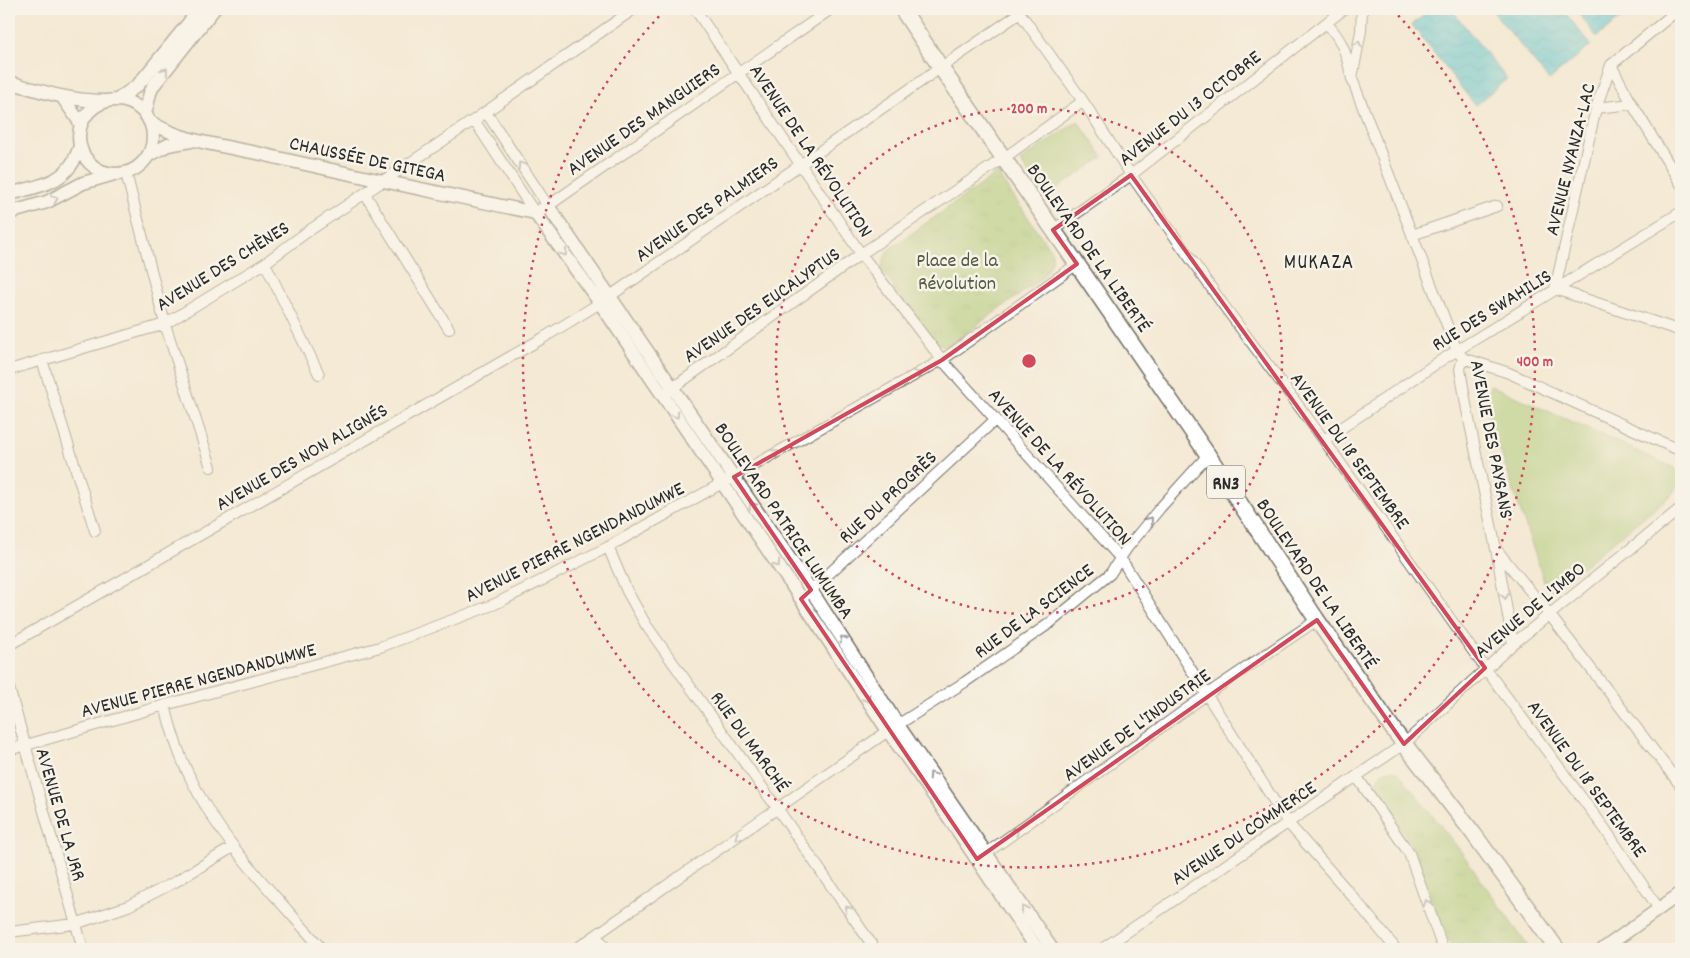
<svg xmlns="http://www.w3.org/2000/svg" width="1690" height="958" font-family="Dekko,sans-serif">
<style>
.grass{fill:#a4c770;stroke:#68794e}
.park{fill:url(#park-tufts);stroke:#68794e}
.water{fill:url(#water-waves);stroke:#42787f}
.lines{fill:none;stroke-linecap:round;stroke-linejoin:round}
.minor-casing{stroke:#716e66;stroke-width:12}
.major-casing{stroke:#716e66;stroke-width:15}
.highway-casing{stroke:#716e66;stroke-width:18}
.minor{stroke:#fff;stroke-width:10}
.major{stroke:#fff;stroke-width:12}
.highway{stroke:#fff;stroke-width:15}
.oneway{stroke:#a0a0a0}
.marked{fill:none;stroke:#d1495b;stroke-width:4;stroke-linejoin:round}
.ring{fill:none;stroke:#d1495b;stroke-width:2.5;stroke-dasharray:2.5 5}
.labels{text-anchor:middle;stroke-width:5;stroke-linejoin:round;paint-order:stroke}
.shield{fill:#f7f3e8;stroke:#686764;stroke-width:1}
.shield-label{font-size:19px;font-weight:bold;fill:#2b2b2b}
.street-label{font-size:20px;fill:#2b2b2b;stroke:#f7f3e8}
.park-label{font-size:20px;fill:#4f5a40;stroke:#f7f3e8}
.neighbourhood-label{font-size:21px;letter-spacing:1px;fill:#2b2b2b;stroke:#f7f3e8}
.centre{fill:#d1495b;stroke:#f7f3e8;stroke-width:2.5}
.ring-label{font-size:15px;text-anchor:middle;font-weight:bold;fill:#d1495b;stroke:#f7f3e8;stroke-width:5;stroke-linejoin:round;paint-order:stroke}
</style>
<defs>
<pattern id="park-tufts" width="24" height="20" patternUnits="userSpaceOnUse" patternTransform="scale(1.25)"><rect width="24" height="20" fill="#a4c770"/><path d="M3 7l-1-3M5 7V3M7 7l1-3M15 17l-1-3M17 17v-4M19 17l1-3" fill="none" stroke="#8dab61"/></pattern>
<pattern id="water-waves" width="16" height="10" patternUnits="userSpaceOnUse" patternTransform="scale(1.25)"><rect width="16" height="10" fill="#5ac5d3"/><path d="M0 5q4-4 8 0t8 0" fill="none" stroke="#4ea9b5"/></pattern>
</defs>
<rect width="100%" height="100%" fill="#f7f3e8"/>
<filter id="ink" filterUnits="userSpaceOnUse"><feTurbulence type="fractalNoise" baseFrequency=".02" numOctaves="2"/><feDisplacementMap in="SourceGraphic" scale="10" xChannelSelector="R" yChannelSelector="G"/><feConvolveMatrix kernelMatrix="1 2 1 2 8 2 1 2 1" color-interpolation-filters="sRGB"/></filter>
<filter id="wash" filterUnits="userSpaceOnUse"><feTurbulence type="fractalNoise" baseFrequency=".0096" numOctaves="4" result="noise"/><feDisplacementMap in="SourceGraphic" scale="20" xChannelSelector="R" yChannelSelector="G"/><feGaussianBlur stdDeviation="1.12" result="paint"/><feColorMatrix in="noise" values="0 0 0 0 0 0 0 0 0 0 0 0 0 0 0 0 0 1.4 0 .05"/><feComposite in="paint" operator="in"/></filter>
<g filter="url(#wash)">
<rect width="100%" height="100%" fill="#f4e9d4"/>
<path class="grass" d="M 1078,121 L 1103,157 L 1045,197 L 1020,161 Z
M 1490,385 L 1674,468 L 1680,481 L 1672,494 L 1552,591 L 1546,587 L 1486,408 Z"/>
<path class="park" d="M 997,173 L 1052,252 L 1052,262 L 1041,279 L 947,347 L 931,340 L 881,269 L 887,251 Z
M 1392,770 L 1398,772 L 1459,849 L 1530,949 L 1452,949 L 1421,874 L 1417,855 L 1375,784 L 1382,772 Z"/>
<path class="water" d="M 1432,9 L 1451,9 L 1507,79 L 1475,105 L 1412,25 Z
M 1491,9 L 1562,9 L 1591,45 L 1549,80 Z
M 1575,9 L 1633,9 L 1597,37 Z"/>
</g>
<g filter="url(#ink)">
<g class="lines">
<g class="minor-casing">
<path id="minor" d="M 695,9 L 861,254 L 942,360 L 1121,559 L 1288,823 L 1353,897 L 1396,949
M 1017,9 L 1083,101 L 1131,175 L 1227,310 L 1324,440 L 1485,668 L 1605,829 L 1659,909
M 1679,9 L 1611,65 L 1596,108 L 1555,289 L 1681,331
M 1326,23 C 1343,39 1347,57 1352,79 L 1457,351 L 1463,358
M 1611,65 L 1632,104 L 1681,184
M 1353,73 L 1361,31 L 1362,9
M 1596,108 L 1632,104
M 486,112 L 548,206 L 831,9
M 474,120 L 535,213
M 126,173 L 165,324 L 211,467
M 365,194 L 449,329
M 1053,230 L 1131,175 L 1344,9
M 1412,235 L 1497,206
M 265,263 L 319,374
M 1463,358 L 1460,369 L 1467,410 L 1496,549 L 1513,644
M 1463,358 L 1509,373 L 1681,451
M 42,360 L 95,531
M 9,370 L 165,324 L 265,263 L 307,232 L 474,120 L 634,9
M 667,392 L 861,254 L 1004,158 L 1083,101
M 1324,440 L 1440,361 L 1681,212
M 608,547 L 627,591 L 646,625 L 777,808 L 875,949
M 1496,549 L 1549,614 L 1681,786
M 806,595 L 996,419
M 9,645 L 543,338 L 600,303 L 1020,13
M 9,688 L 83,949
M 165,705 C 171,730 178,754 190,777 C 221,843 275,895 322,949
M 9,750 L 165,705 L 380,647 L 495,604 L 608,547 L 942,360 L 1077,264
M 1357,777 L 1409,853 L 1443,949
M 981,857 L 1206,695 L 1317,620
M 9,932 L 75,924 L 128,906 L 175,882 L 233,847
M 597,936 L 606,949
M 576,949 L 888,731 L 965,682 L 1050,623 L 1110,574 L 1127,548 L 1160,508 L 1208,455
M 1102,949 L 1404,744 L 1513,644 L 1681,508"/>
</g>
<g class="major-casing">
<path id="major" d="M 9,82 C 40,91 70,101 104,101
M 63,98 L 81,124
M79 137a37 37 0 1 1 74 0a37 37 0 1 1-74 0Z
M 117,100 L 138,85 L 200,9
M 145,114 L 150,93 L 153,86 L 214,9
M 149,121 C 182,142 220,145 257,153 C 349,175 443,193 535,213
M 149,155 L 168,145 L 191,141
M 9,194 C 30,188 58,185 71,165 C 75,160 77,153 80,147
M 9,213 L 47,202 L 83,183 L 111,175
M 535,213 L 548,206 L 811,590 L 898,725 L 1052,949
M 535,213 L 600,303 L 801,599 L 888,731 L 941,806 L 1037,949
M 1603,949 L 1681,893"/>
</g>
<g class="highway-casing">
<path id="highway" d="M 902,9 L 941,68 L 1077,264 L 1208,455 L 1317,620 L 1395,732 L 1473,833 L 1557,949"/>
</g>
<use href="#minor" class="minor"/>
<use href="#major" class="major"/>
<use href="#highway" class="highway"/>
</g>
<defs><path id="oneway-chevron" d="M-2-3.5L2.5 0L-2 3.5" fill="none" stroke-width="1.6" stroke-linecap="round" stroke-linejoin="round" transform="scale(1.25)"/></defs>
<g class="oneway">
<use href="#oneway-chevron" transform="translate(1358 44) rotate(-79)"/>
<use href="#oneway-chevron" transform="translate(165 71) rotate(-52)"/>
<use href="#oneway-chevron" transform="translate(521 165) rotate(-124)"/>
<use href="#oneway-chevron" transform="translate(55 199) rotate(-24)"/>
<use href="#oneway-chevron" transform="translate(564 253) rotate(55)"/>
<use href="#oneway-chevron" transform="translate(918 374) rotate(-29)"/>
<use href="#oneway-chevron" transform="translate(676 415) rotate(56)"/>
<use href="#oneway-chevron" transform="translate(776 453) rotate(-29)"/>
<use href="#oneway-chevron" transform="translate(752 505) rotate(-124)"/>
<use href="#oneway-chevron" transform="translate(1150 520) rotate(-51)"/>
<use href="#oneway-chevron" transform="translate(777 564) rotate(55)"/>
<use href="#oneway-chevron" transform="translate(1505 596) rotate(80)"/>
<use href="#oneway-chevron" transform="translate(843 639) rotate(-123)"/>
<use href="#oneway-chevron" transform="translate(867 699) rotate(57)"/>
<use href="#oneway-chevron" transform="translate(932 775) rotate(-124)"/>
<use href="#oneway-chevron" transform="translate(1016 831) rotate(-35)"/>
<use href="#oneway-chevron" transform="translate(738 837) rotate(144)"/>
<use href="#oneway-chevron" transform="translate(1427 903) rotate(-109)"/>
<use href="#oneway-chevron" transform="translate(848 909) rotate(-125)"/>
<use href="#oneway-chevron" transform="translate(1024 909) rotate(-125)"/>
</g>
</g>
<path d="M0 0H1690V958H0ZM 1131,175 L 1485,668 L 1404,744 L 1317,620 L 977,859 L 801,599 L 811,590 L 734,477 L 942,360 L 1077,264 L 1053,230 Z" fill="#f4e9d4" fill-opacity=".55" fill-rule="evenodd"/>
<path class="marked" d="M 1131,175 L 1485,668 L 1404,744 L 1317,620 L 977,859 L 801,599 L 811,590 L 734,477 L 942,360 L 1077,264 L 1053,230 Z"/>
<g class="ring">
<circle cx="1029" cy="361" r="253"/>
<path d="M1393 10A506 506 0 1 1 665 10"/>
</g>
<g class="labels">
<rect class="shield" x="1207" y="465.5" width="38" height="33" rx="4"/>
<g class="shield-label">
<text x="1226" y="489">RN3</text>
</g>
<g class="street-label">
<text transform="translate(1189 107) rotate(-38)" y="7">AVENUE DU 13 OCTOBRE</text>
<text transform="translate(643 118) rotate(-35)" y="7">AVENUE DES MANGUIERS</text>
<text transform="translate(812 150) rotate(56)" y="7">AVENUE DE LA RÉVOLUTION</text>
<text transform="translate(368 158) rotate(12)" y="7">CHAUSSÉE DE GITEGA</text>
<text transform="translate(1569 159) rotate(-76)" y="7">AVENUE NYANZA-LAC</text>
<text transform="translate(706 208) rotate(-35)" y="7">AVENUE DES PALMIERS</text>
<text transform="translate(1090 247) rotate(55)" y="7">BOULEVARD DE LA LIBERTÉ</text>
<text transform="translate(222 265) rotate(-32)" y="7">AVENUE DES CHÈNES</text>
<text transform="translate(761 304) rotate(-35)" y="7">AVENUE DES EUCALYPTUS</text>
<text transform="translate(1491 309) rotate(-32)" y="7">RUE DES SWAHILIS</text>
<text transform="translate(1493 439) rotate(79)" y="7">AVENUE DES PAYSANS</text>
<text transform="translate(1351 450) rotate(54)" y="7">AVENUE DU 18 SEPTEMBRE</text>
<text transform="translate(301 456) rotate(-30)" y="7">AVENUE DES NON ALIGNÉS</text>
<text transform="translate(1061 466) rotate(48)" y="7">AVENUE DE LA RÉVOLUTION</text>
<text transform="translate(887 496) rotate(-43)" y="7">RUE DU PROGRÈS</text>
<text transform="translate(785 520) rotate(56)" y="7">BOULEVARD PATRICE LUMUMBA</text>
<text transform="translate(574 541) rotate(-27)" y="7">AVENUE PIERRE NGENDANDUMWE</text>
<text transform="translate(1318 583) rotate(56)" y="7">BOULEVARD DE LA LIBERTÉ</text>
<text transform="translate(1529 609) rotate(-40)" y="7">AVENUE DE L'IMBO</text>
<text transform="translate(1033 610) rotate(-37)" y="7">RUE DE LA SCIENCE</text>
<text transform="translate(198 679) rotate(-15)" y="7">AVENUE PIERRE NGENDANDUMWE</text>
<text transform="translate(1136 724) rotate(-36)" y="7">AVENUE DE L'INDUSTRIE</text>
<text transform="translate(751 741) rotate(54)" y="7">RUE DU MARCHÉ</text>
<text transform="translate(1588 778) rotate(54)" y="7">AVENUE DU 18 SEPTEMBRE</text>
<text transform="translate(62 814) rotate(74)" y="7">AVENUE DE LA JRR</text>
<text transform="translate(1243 832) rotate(-34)" y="7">AVENUE DU COMMERCE</text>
</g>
<g class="park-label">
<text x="957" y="266">Place de la<tspan x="957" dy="23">Révolution</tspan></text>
</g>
<g class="neighbourhood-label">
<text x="1319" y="268">MUKAZA</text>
</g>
</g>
<circle cx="1029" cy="361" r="8" class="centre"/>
<g class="ring-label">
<text x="1029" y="113">200 m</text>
<text x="1535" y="366">400 m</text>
</g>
<rect width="1690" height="958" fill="none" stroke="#f7f3e8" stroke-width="30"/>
</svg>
